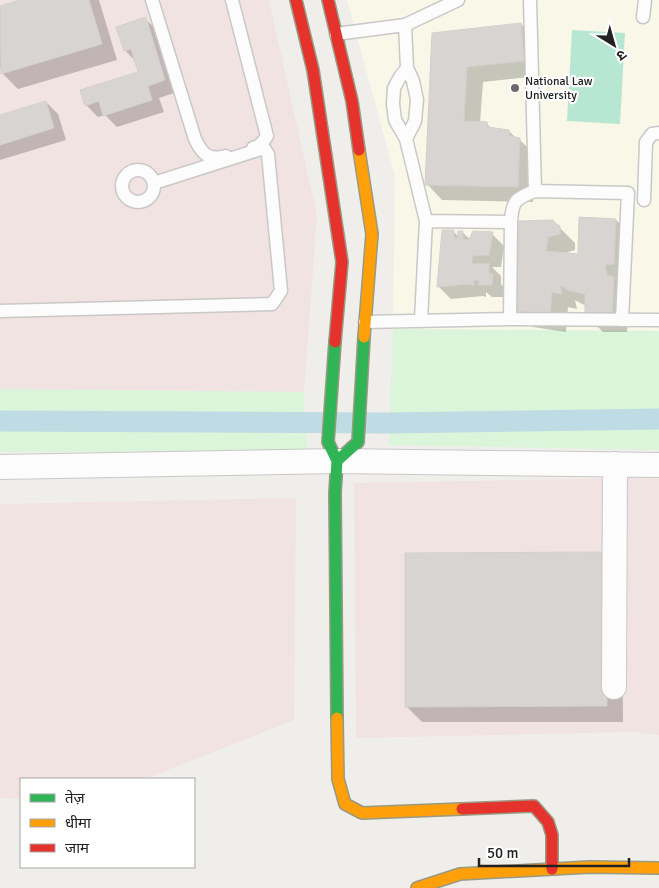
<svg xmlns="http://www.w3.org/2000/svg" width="659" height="888" font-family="Signika,'Noto Sans Devanagari',sans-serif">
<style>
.commercial{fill:#f1e3e1}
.education{fill:#f8f7e8}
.park{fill:#daf5da}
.pitch{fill:#b7e6d2}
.shadow{fill:#0003}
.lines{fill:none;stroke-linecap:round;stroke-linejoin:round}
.canal{stroke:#bfdbe3;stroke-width:21}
.building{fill:#d7d4d2;stroke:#d3d0cc}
.lane-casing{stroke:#c9c8c7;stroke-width:15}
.street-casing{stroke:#c9c8c7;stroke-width:26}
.fast-casing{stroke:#999a82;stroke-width:14}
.slow-casing{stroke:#999a82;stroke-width:14}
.jam-casing{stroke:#999a82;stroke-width:14}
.lane{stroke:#fdfcfc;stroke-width:12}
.street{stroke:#fdfcfc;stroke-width:24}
.fast{stroke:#30b455;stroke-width:11}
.slow{stroke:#ff9f0a;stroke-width:11}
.jam{stroke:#e5322d;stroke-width:11}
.poi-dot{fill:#6a6968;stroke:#fff;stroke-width:2}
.labels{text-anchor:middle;stroke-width:4.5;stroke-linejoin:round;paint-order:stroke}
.poi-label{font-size:12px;fill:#222;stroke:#fff;text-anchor:start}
</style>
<rect width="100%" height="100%" fill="#f0eeeb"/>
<path class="commercial" d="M 0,0 L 269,0 L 317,215 L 304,392 L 0,389 Z
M 633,478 L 659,479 L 659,735 L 634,732 L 356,738 L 354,483 Z
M 296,498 L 294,720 L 145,779 L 21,779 L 21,799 L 0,798 L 0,504 Z"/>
<path class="education" d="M 347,0 L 659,0 L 659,331 L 393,329 L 395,176 Z"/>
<path class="park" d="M 393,329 L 659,331 L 659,450 L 389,445 Z
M 0,389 L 304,392 L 307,451 L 0,452 Z"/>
<path class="pitch" d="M 572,30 L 625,33 L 620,124 L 567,121 Z"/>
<path class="shadow" d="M 24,0 L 99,0 L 117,60 L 18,89 L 2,73 L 0,66 L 0,7 Z
M 145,19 L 158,31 L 177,92 L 159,98 L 164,112 L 117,127 L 105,115 L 98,117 L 86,105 L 139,72 L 136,62 L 125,50 Z
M 521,24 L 537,40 L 539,76 L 483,82 L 480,123 L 486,123 L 492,129 L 509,131 L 516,138 L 519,139 L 535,155 L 533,202 L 442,200 L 427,184 L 433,34 Z
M 46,102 L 58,114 L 66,140 L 0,160 L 0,116 Z
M 616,220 L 632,236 L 622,286 L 630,294 L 627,332 L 603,332 L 587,316 L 586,306 L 575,300 L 577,309 L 568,307 L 566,332 L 533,327 L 517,311 L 520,222 L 559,227 L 575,243 L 575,250 L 562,254 L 579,255 Z
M 443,231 L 453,231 L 459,237 L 462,232 L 471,240 L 492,234 L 504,246 L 501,267 L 492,267 L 501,276 L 501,284 L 504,288 L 504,297 L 492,297 L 486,292 L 486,297 L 483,296 L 451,299 L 439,287 Z
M 622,569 L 623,722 L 422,722 L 406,706 Z"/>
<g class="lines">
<path class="canal" d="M 0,421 L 387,423 L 659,419"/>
</g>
<path class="building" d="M 20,0 L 89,0 L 102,44 L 1,74 L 0,6 Z
M 146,17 L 165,80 L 148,86 L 152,100 L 103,116 L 99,101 L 85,106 L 80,90 L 138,72 L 131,49 L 124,51 L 116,27 Z
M 521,23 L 524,61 L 467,67 L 464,121 L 487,122 L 488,127 L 509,130 L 510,136 L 520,138 L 518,187 L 425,185 L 432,33 Z
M 46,101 L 54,128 L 0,145 L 0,115 Z
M 579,217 L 616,219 L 614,264 L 605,265 L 607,275 L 614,277 L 612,316 L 585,317 L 585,294 L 570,291 L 560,285 L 562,294 L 552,292 L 550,316 L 516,311 L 519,221 L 553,220 L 555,223 L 560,226 L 560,234 L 548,237 L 546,251 L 578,254 Z
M 442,230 L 454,230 L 454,238 L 458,238 L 458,231 L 463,231 L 463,239 L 469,240 L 473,231 L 493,232 L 489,255 L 472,256 L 472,264 L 489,263 L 489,273 L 493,274 L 492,285 L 478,285 L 479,280 L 474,280 L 474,286 L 470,284 L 437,287 Z
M 607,552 L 607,706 L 405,707 L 405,553 Z"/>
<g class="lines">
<g class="lane-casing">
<path id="lane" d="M 152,0 L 195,139 C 202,154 209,161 226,156
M 232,0 L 267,136 C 263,142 260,146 253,148
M 530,0 L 535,191
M 643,17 L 645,0
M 405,25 L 458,0
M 336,34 L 405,25 L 407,68 L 413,81 L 417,100 L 415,121 L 406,139 L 426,221 L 421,320
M 406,139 L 395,120 L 393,104 L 394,88 L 400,77 L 407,68
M122 186a16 16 0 1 1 32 0a16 16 0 1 1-32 0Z
M 644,200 L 646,142 L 652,134 L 659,133
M 426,221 L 511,222 C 512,202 515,198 535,191 L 628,193 L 622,320
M 0,311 L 272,304 L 281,291 L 268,154 L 264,148 L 154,183
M 510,319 L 511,222
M 365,322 L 510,319 L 659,320"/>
</g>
<g class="street-casing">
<path id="street" d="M 0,467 L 337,461 L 659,465
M 614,687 L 615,464"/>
</g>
<g class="fast-casing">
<path id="fast" d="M 335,342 L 328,442 L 337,461 L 335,493 L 337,718
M 337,461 L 358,442 L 364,337"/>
</g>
<g class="slow-casing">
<path id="slow" d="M 359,150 L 372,234 L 364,337
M 337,718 L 338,779 L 345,804 L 362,813 L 462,809
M 417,888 L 460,874 L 590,867 L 659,868"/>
</g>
<g class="jam-casing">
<path id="jam" d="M 296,0 L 313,70 L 342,262 L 335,342
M 328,0 L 352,101 L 359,150
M 462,809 L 534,806 L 548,822 L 552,835 L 552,869"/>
</g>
<use href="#lane" class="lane"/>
<use href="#street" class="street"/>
<use href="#fast" class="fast"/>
<use href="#slow" class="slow"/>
<use href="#jam" class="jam"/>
</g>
<circle class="poi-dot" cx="515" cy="88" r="5"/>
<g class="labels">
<g class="poi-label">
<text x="525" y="85">National Law<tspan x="525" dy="14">University</tspan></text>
</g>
</g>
<rect x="20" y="778" width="175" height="90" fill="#ffffff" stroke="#a7a7a7"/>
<rect x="30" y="794" width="25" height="8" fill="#30b455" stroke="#a7a7a7"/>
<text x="65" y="803" font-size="15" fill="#222222">तेज़</text>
<rect x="30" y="819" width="25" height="8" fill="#ff9f0a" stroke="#a7a7a7"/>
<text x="65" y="828" font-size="15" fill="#222222">धीमा</text>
<rect x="30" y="844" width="25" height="8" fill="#e5322d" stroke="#a7a7a7"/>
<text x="65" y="853" font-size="15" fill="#222222">जाम</text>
<g transform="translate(614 45) rotate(143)" stroke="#ffffff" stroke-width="4" paint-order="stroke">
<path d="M0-4L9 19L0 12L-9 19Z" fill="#222222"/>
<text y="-8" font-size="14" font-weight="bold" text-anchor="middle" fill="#222222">उ</text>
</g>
<path d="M479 858v8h150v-8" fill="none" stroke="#222222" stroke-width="2.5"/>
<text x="487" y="858" font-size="15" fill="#222222" stroke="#ffffff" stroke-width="4" paint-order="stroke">50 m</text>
</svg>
